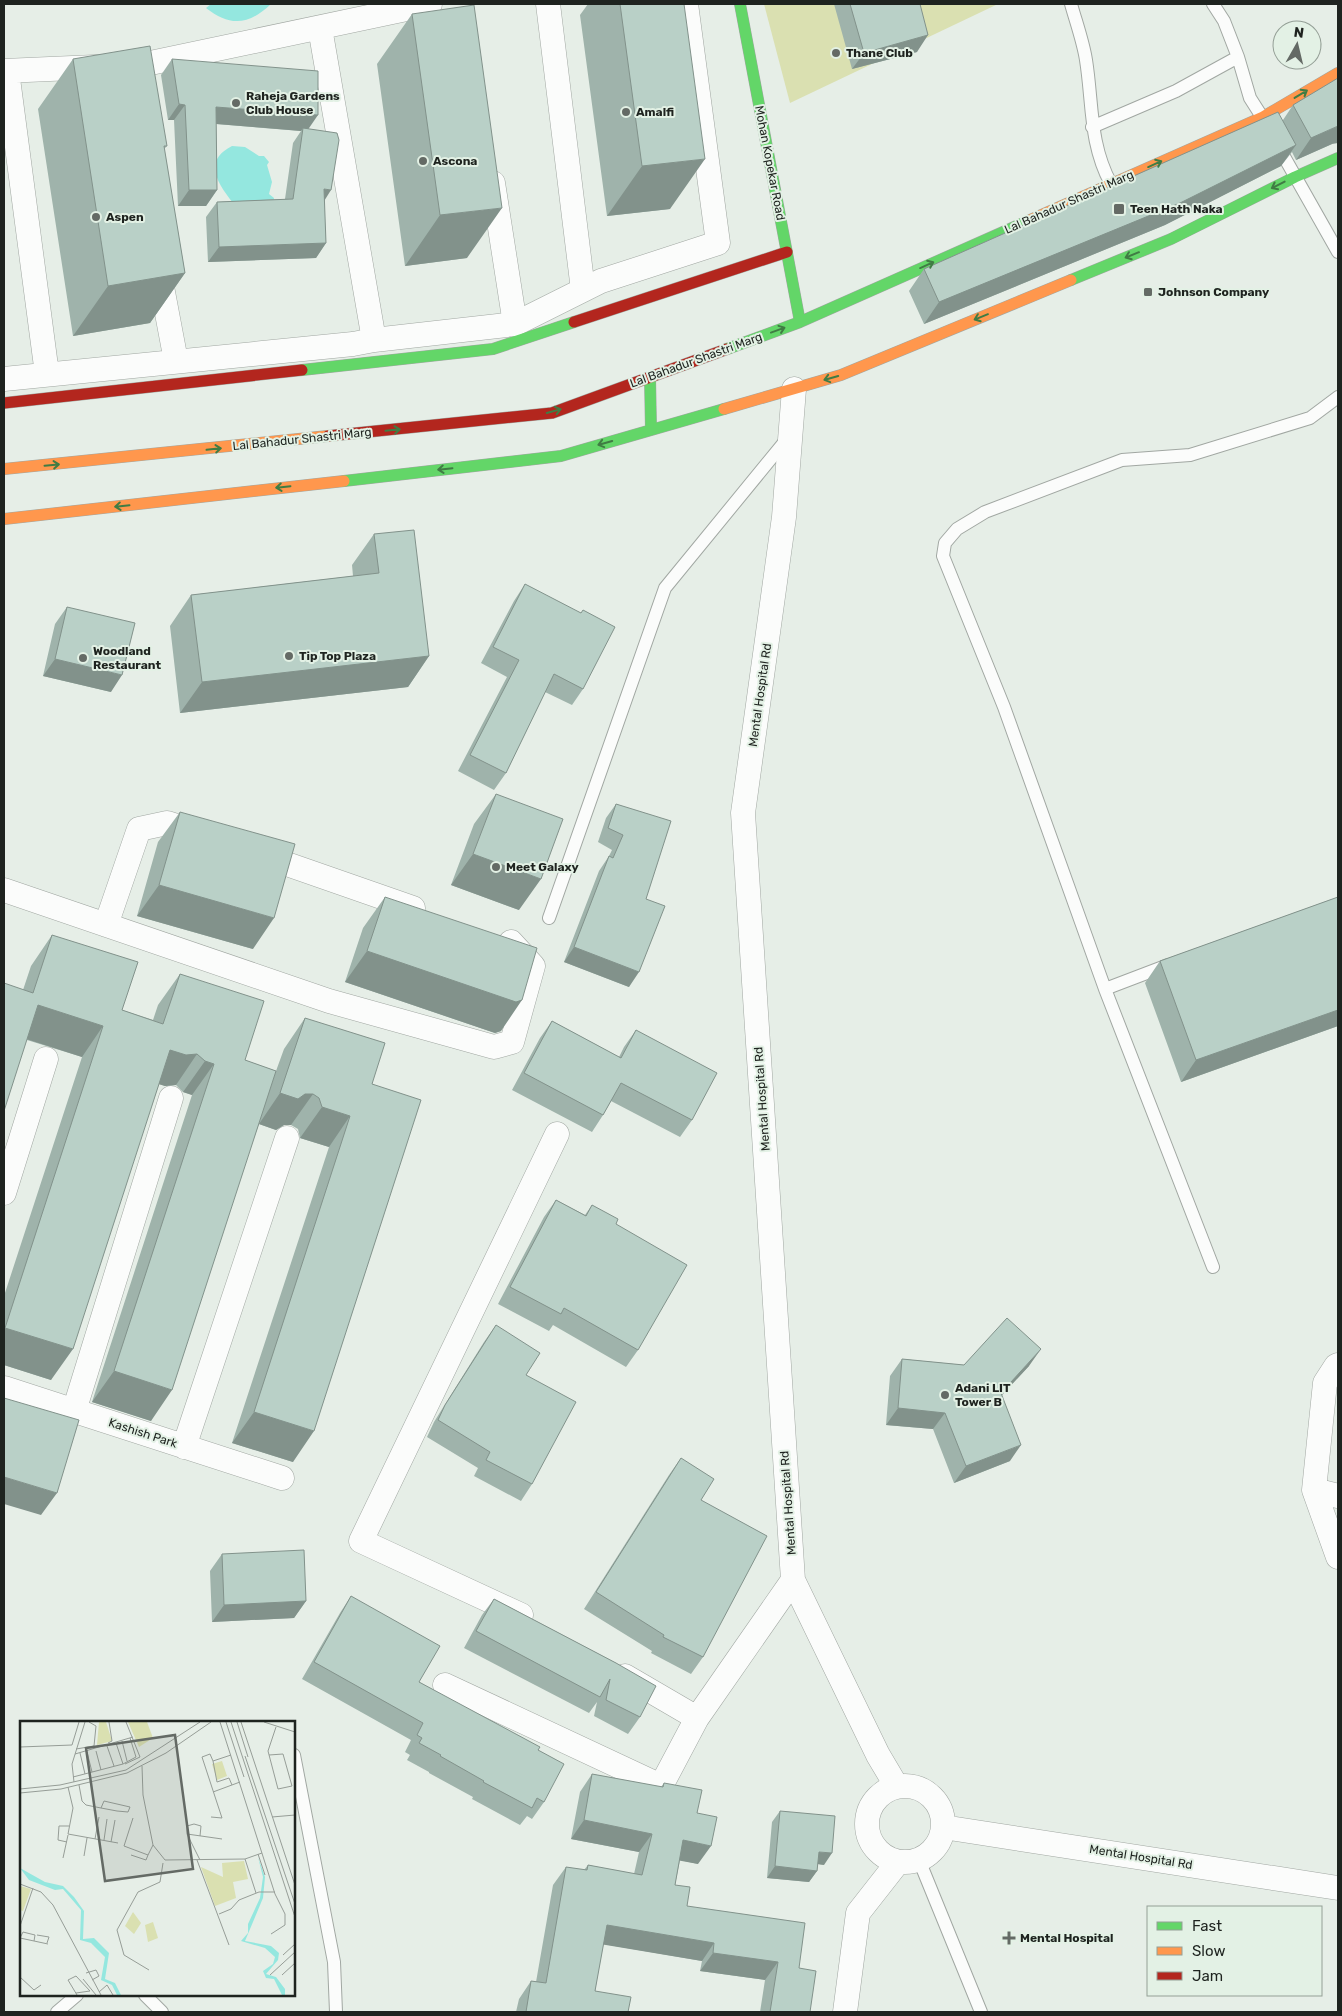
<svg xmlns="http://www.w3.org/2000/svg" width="1342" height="2016" font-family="Rubik,sans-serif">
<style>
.green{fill:#dae0b1}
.water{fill:#94e7df}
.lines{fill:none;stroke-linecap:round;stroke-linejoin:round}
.lane-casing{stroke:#a1a7a2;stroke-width:14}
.street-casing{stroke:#a1a7a2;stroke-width:25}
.fast-casing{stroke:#a1a7a2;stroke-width:12}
.slow-casing{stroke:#a1a7a2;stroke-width:12}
.jam-casing{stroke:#a1a7a2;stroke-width:12}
.lane{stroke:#fbfcfb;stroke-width:12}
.street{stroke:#fbfcfb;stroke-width:24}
.fast{stroke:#63d668;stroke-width:11}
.slow{stroke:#ff974d;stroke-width:11}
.jam{stroke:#b3261e;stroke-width:11}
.wall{fill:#9fb3ab}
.shaded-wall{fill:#82928b}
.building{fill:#b9d0c7;stroke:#82928b}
.oneway{stroke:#407c44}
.poi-dot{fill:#646a65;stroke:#e3f1e5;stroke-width:2}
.labels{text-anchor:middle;stroke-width:4;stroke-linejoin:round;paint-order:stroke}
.poi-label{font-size:12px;font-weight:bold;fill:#1e231f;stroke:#e3f1e5;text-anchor:start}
.street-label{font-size:12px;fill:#1e231f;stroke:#e3f1e5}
.inset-road{fill:none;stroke:#969d97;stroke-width:1}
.view{fill:#646a65;fill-opacity:0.15;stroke:#646a65;stroke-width:2.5}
.inset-edge{fill:none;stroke:#1e231f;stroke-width:2.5}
</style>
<rect width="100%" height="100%" fill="#e6eee7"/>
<path class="green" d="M 764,4 L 998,4 L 790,103 Z"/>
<path class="water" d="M 211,4 L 271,4 C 249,25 230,27 206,8 Z
M 232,146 L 245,147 L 259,156 L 264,156 L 269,162 L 267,165 L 272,182 L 269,194 L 274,198 L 273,205 L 233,203 C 218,184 202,161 232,146 Z"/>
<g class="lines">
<g class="lane-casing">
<path id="lane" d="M 1071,4 C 1076,22 1083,41 1086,60 C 1093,104 1089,143 1111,184
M 1213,4 L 1224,21 L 1238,57 L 1250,98 L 1264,120
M 1092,127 L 1176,91 L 1238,57
M 1278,146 L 1338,252
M 549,918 L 665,588 L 787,439
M 1105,989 L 1168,965
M 1213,1267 L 1105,989 L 1004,707 L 943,556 L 945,543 L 957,529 L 985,512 L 1122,460 L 1190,455 L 1310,418 L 1338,397
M 294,1755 L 334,1962 L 336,2012
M 919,1860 L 981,2012
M 145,1995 L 162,2012
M 57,2012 L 77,1995"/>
</g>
<g class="street-casing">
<path id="street" d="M 548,4 L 583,290
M 320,28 L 374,340
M 4,71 L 141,65 L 430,4
M 7,71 L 47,374
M 493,183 L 515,324
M 159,271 L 176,361
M 4,379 L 353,344 L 374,340 L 515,324 L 601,281 L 718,243 L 686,4
M 794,389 L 784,517 L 743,813 L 793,1580 L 878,1755 L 897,1787
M 258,854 L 413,908
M 4,890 L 329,1001 L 494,1047 L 512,1042 L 533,966 L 511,942
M 106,925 L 139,829 L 167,823 L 201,834
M 4,1193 L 46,1059
M 4,1388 L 282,1478
M 74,1411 L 171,1098
M 184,1447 L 287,1138
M 1314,1490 L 1325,1383 L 1336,1366 L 1338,1365
M 1338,1496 L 1314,1490 L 1338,1557
M 521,1615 L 361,1541 L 557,1134
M 625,1676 L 697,1718 L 793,1580
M 445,1685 L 661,1786 L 697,1718
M867 1824a38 38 0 1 1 76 0a38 38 0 1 1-76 0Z
M 943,1827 L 1338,1888
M 845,2012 L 858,1913 L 898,1862"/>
</g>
<g class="fast-casing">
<path id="fast" d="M 740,4 L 800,322
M 1071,280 L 1171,239 L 1295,177 L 1338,158
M 727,349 L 800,322 L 1028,221
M 302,370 L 493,349 L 574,322
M 650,377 L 651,430
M 344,481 L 561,456 L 724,409"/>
</g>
<g class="slow-casing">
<path id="slow" d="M 1028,221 L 1263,117 L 1338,73
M 724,409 L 841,375 L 1071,280
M 4,469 L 328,436
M 4,519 L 344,481"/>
</g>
<g class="jam-casing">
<path id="jam" d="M 574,322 L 787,252
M 4,403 L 302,370
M 328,436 L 552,413 L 727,349"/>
</g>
<use href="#lane" class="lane"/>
<use href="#street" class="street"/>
<use href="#fast" class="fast"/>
<use href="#slow" class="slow"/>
<use href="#jam" class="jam"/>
</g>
<path class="wall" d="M 588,4 L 684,4 L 670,209 L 607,216 L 580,15 Z
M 834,4 L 920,4 L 917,52 L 852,69 Z
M 412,14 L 467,258 L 405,266 L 377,64 Z
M 73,59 L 167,146 L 164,149 L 185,273 L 150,323 L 73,336 L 38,109 Z
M 172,59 L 308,129 L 324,200 L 326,243 L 316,258 L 208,262 L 206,217 L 217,202 L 285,199 L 293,143 L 301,131 L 216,124 L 217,190 L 206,206 L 178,206 L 174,120 L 168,120 L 161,75 Z
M 1293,105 L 1332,144 L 1296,160 L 1292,152 L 1281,166 L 1165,225 L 924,324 L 909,291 L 924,269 L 1283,120 Z
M 374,534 L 429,656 L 408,687 L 180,713 L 170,626 L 191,595 L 353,576 L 352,565 Z
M 525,584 L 583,689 L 572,705 L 545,692 L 506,773 L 494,790 L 458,771 L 507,677 L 481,663 L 514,601 Z
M 67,607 L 111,692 L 43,676 L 55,624 Z
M 496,794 L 519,910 L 451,885 L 474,824 Z
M 616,804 L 646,899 L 629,987 L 564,962 L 599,871 L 609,856 L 612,850 L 598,842 L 606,818 Z
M 180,812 L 253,949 L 137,916 L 158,842 Z
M 385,897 L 501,1031 L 495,1033 L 345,982 L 363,928 Z
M 1338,897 L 1338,1026 L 1181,1082 L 1145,983 L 1160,961 Z
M 52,935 L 122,1010 L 153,1020 L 158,1005 L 180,974 L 245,1060 L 276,1071 L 284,1049 L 305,1018 L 372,1084 L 293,1462 L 232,1443 L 329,1147 L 300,1138 L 298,1129 L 291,1125 L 284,1125 L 276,1130 L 259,1124 L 151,1421 L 92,1402 L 192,1095 L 183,1092 L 176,1085 L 165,1086 L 159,1084 L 51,1380 L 4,1365 L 4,1296 L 82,1057 L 27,1040 L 23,990 L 31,966 Z
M 552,1021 L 619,1057 L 624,1047 L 636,1030 L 692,1120 L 680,1137 L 611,1101 L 603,1115 L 592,1132 L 512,1090 L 540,1038 Z
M 556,1200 L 585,1215 L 592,1205 L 616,1224 L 638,1350 L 626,1367 L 553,1325 L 549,1331 L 498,1304 L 544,1217 Z
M 496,1325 L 526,1375 L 532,1484 L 521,1501 L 474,1476 L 478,1468 L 427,1437 L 434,1422 L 484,1342 Z
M 902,1359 L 964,1365 L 1029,1366 L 1002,1395 L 1010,1461 L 954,1483 L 933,1429 L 886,1425 L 890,1376 Z
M 681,1458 L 701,1500 L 703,1657 L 691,1674 L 651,1653 L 652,1651 L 584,1609 L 669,1475 Z
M 222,1554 L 306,1601 L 294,1618 L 212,1622 L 210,1571 Z
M 351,1596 L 419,1682 L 538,1750 L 544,1802 L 532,1819 L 527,1816 L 520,1825 L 472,1799 L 473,1797 L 429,1773 L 429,1772 L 407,1760 L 410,1755 L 405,1752 L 411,1740 L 302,1679 L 340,1613 Z
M 494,1599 L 616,1663 L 640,1717 L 628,1734 L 594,1716 L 597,1702 L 589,1713 L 464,1648 L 482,1615 Z
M 592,1774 L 661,1787 L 664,1783 L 697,1813 L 698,1864 L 680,1860 L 675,1885 L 687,1906 L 799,1968 L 810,2012 L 760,2012 L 765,1980 L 700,1971 L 702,1961 L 603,1944 L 595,1991 L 628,2012 L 516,2012 L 519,1999 L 531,1981 L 536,1982 L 553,1885 L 566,1867 L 584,1870 L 588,1865 L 634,1874 L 639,1852 L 571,1839 L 580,1792 Z
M 780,1811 L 824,1865 L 818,1864 L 817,1871 L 809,1882 L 767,1878 L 772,1822 Z"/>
<path class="shaded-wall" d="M 928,35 L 917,52 L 852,69 L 864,53 Z
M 179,104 L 185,105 L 174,120 L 168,120 Z
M 216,107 L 318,115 L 307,131 L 303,128 L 301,131 L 205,123 Z
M 1338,126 L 1338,143 L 1332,144 L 1296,160 L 1311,138 Z
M 1296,145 L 1281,166 L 1165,225 L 924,324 L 939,302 Z
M 705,159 L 670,209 L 607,216 L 642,166 Z
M 324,189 L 331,190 L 321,206 Z
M 189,190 L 217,190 L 206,206 L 178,206 Z
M 502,208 L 467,258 L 405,266 L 440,215 Z
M 326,243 L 316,258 L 208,262 L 219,247 Z
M 185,273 L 150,323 L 73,336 L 108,286 Z
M 429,656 L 408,687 L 180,713 L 202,682 Z
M 55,659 L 122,675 L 111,692 L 43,676 Z
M 473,854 L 541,879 L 519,910 L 451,885 Z
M 159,885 L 274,918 L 253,949 L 137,916 Z
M 574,947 L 639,972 L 629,987 L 564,962 Z
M 367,951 L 522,1000 L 501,1031 L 495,1033 L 345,982 Z
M 38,1005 L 103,1026 L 82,1057 L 17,1036 Z
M 1338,1010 L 1338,1026 L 1181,1082 L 1196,1060 Z
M 170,1050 L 197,1054 L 176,1085 L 165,1086 L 149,1081 Z
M 205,1061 L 214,1064 L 192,1095 L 183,1092 Z
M 280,1093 L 313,1094 L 291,1125 L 284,1125 L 276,1130 L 259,1124 Z
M 322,1107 L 350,1116 L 329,1147 L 300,1138 Z
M 5,1328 L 73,1349 L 51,1380 L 4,1365 L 4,1330 Z
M 1041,1349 L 1029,1366 L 989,1409 L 1001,1393 Z
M 114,1371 L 172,1390 L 151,1421 L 92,1402 Z
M 898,1408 L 945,1413 L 933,1429 L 886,1425 Z
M 254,1412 L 314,1431 L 293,1462 L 232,1443 Z
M 1021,1445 L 1010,1461 L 954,1483 L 966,1466 Z
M 4,1477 L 57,1493 L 41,1515 L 4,1504 Z
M 306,1601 L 294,1618 L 212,1622 L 224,1605 Z
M 584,1820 L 652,1834 L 639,1852 L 571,1839 Z
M 683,1840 L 711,1846 L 698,1864 L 671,1859 Z
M 819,1852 L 832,1853 L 824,1865 L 811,1863 Z
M 775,1866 L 817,1871 L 809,1882 L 767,1878 Z
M 607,1925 L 714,1943 L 702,1961 L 594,1943 Z
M 713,1953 L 778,1962 L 765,1980 L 700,1971 Z"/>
<path class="building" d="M 620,4 L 684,4 L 705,159 L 642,166 Z
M 850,4 L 920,4 L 928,35 L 864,53 Z
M 474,5 L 502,208 L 440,215 L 412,14 Z
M 150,46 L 167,146 L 164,146 L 185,273 L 108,286 L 73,59 Z
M 172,59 L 318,71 L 318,115 L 216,107 L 217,190 L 189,190 L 185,105 L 179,104 Z
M 1338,78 L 1338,126 L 1311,138 L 1293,105 Z
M 1278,112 L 1296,145 L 1180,203 L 939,302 L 924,269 Z
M 303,128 L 337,133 L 339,140 L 331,190 L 324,189 L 326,243 L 219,247 L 217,202 L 293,199 Z
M 414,530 L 429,656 L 202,682 L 191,595 L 379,573 L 374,534 Z
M 525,584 L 581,613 L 583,610 L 615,627 L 583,689 L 554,674 L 506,773 L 470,755 L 519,660 L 493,647 Z
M 67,607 L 135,623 L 122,675 L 55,659 Z
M 496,794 L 563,819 L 541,879 L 473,854 Z
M 616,804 L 671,821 L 646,899 L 665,906 L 639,972 L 574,947 L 609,856 L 613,858 L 623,835 L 608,828 Z
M 180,812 L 295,844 L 274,918 L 159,885 Z
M 385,897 L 537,948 L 522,1000 L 516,1002 L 367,951 Z
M 1338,897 L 1338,1010 L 1196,1060 L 1160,961 Z
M 52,935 L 138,962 L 122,1010 L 163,1024 L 180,974 L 264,1001 L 245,1060 L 276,1071 L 172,1390 L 114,1371 L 214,1064 L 205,1061 L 197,1054 L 186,1055 L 170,1050 L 73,1349 L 5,1328 L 103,1026 L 38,1005 L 4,1111 L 4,983 L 33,993 Z
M 305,1018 L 385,1043 L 372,1084 L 421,1100 L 314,1431 L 254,1412 L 350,1116 L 322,1107 L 319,1098 L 313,1094 L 305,1094 L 298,1099 L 280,1093 Z
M 552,1021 L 621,1058 L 636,1030 L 717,1073 L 692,1120 L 621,1083 L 603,1115 L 524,1073 Z
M 556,1200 L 586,1216 L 592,1205 L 618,1219 L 616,1224 L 687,1265 L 638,1350 L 564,1308 L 561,1314 L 510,1287 Z
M 1007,1318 L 1041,1349 L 1001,1393 L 1021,1445 L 966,1466 L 945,1413 L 898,1408 L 902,1359 L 964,1365 Z
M 496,1325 L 540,1353 L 526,1375 L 576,1402 L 532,1484 L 486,1460 L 490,1452 L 438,1420 L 445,1405 Z
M 4,1398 L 79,1420 L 57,1493 L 4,1477 Z
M 681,1458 L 714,1479 L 701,1500 L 767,1536 L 703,1657 L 663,1637 L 664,1635 L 596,1592 Z
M 304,1550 L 306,1601 L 224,1605 L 222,1554 Z
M 351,1596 L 440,1646 L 419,1682 L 540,1747 L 538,1750 L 564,1764 L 544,1802 L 537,1798 L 532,1808 L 483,1782 L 484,1781 L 440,1756 L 441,1755 L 419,1743 L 422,1738 L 417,1735 L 423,1723 L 314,1662 Z
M 494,1599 L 616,1663 L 656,1686 L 640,1717 L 606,1700 L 610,1679 L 600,1697 L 476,1631 Z
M 592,1774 L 663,1787 L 664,1783 L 702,1790 L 697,1813 L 717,1817 L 711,1846 L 683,1840 L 675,1885 L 690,1887 L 687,1906 L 805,1923 L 799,1968 L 816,1971 L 810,2012 L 770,2012 L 778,1962 L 713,1953 L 714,1943 L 607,1925 L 595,1991 L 631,1997 L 628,2012 L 526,2012 L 531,1981 L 546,1983 L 566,1867 L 587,1870 L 588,1865 L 642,1875 L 652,1834 L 584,1820 Z
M 780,1811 L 835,1816 L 832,1853 L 819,1852 L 817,1871 L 775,1866 Z"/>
<defs><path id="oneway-shaft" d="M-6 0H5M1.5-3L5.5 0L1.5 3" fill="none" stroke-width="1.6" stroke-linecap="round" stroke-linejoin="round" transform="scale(1.25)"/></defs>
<g class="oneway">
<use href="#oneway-shaft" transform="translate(1301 94) rotate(-31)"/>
<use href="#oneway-shaft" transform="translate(1155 164) rotate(-24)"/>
<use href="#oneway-shaft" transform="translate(1278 185) rotate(153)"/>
<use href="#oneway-shaft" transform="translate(1132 255) rotate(158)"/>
<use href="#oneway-shaft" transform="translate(927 265) rotate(-24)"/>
<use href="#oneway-shaft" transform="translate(981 317) rotate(158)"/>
<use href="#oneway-shaft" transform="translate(778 330) rotate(-20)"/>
<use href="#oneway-shaft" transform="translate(831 378) rotate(164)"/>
<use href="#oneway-shaft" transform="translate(554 411) rotate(-15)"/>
<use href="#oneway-shaft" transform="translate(393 430) rotate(-6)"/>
<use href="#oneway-shaft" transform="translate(605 443) rotate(164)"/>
<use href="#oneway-shaft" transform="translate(214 449) rotate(-6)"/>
<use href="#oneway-shaft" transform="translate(52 465) rotate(-5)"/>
<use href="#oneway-shaft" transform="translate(445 469) rotate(174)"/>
<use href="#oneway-shaft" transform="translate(283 487) rotate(174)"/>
<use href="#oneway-shaft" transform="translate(122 506) rotate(174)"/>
</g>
<g class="poi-dot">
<circle cx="836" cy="53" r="5"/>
<circle cx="236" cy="103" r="5"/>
<circle cx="626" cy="112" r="5"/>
<circle cx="423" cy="161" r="5"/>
<rect x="1113" y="203" width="12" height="12" rx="2.5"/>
<circle cx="96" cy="217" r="5"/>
<rect x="1143" y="287" width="10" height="10" rx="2.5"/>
<circle cx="289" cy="656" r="5"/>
<circle cx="83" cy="658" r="5"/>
<circle cx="496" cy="867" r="5"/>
<circle cx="945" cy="1395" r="5"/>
<path d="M1006.5 1930.5h5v5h5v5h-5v5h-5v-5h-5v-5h5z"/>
</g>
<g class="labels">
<g class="poi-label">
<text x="846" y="57">Thane Club</text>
<text x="246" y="100">Raheja Gardens<tspan x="246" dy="14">Club House</tspan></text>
<text x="636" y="116">Amalfi</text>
<text x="433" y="165">Ascona</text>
<text x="1130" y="213">Teen Hath Naka</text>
<text x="106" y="221">Aspen</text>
<text x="1158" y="296">Johnson Company</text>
<text x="93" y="655">Woodland<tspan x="93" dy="14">Restaurant</tspan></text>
<text x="299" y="660">Tip Top Plaza</text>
<text x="506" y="871">Meet Galaxy</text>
<text x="955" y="1392">Adani LIT<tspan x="955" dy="14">Tower B</tspan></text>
<text x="1020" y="1942">Mental Hospital</text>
</g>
<g class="street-label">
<text transform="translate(770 163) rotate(79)" y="4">Mohan Kopekar Road</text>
<text transform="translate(1069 202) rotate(-24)" y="4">Lal Bahadur Shastri Marg</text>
<text transform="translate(696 360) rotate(-20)" y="4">Lal Bahadur Shastri Marg</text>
<text transform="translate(302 439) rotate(-6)" y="4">Lal Bahadur Shastri Marg</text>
<text transform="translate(760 695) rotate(-82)" y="4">Mental Hospital Rd</text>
<text transform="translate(762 1099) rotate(-94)" y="4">Mental Hospital Rd</text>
<text transform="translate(143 1433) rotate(18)" y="4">Kashish Park</text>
<text transform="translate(788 1503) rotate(-94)" y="4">Mental Hospital Rd</text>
<text transform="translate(1141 1857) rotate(9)" y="4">Mental Hospital Rd</text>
</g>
</g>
<g transform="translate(20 1721)">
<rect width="275" height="275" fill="#e6eee7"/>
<path d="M 79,1 L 86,1 L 92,20 L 77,24 ZM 108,1 L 127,1 L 133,17 L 119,26 ZM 202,40 L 207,55 L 197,59 L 192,43 ZM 224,140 L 228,158 L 213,161 L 216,177 L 195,185 L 181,146 L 203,156 L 202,142 ZM 0,165 L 11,168 L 3,190 L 0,189 ZM 113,191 L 121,202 L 114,213 L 105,205 ZM 133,201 L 138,217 L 128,221 L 125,204 Z" fill="#dae0b1"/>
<path d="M 238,136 L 245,156 L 243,177 L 225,220 L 251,225 L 259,232 L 258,239 L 246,253 L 256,256 L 265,268 L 265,274 L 262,274 L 254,258 L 246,257 L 243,250 L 253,243 L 255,236 L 245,227 L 221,220 L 228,212 L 228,203 L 240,177 L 243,156 ZM 0,147 L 25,161 L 43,165 L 54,176 L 64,190 L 63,218 L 74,217 L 89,232 L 85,258 L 95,262 L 101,274 L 97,274 L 92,264 L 81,259 L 85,236 L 71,222 L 60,219 L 61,189 L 43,168 L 35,169 L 9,159 Z" fill="#94e7df"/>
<path class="inset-road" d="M 106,1 L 120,36M 200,1 L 255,173 L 265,193 L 265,204 L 251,213M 206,1 L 224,56M 211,1 L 275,196M 217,1 L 228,36M 221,1 L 275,164M 244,1 L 275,11M 102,20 L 107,40M 88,22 L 92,20 L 89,1M 96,22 L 103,43M 87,25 L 94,45M 0,26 L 52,24 L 59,1M 56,28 L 74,25 L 76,5 L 69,1M 76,30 L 81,49M 67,31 L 72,51M 60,32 L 65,53M 55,33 L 113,16M 249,34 L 263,33 L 272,65 L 258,68 L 248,30 L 256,6M 225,35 L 275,183M 193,40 L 197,61 L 209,57 L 212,64M 105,43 L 120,36M 122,45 L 123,74 L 133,124 L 145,139M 53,56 L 103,43 L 116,36 L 110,17M 54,61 L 52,43 L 65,1M 59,64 L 62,80 L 66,84 L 81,87 L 97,90 L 108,91 L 110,86 L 84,80 L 81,87M 48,66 L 53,87 L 48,113 L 98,122M 0,68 L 40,64 L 106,49 L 180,1M 193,71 L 220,61M 0,72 L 41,68 L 107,52 L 146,32 L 191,1M 191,96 L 202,97 L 182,36 L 190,33 L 193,40 L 211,34M 252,96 L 275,94M 113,97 L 104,125 L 128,134 L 133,124M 167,113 L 167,105 L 174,103 L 181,105 L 180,115M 75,118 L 79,96M 84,119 L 87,98M 47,121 L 38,119 L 39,105 L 49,105M 91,121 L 95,99M 238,133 L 245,154M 111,134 L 126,139 L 128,134M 64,135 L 67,117M 43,137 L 48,114M 225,138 L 236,172M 145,139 L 225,138 L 242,132M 177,139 L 209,224M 180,139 L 167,113 L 202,118M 0,163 L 21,171 L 33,184 L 81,274M 199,193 L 211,188 L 219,179 L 239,171 L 255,171M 0,205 L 13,167M 17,214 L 29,216 L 27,222M 0,217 L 28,223M 0,217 L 3,211 L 15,214 L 14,220M 263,234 L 275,223M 129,249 L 104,234 L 97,209 L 118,171 L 140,161 L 143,142M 66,252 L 76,249 L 79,255 L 72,259M 250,254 L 275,231M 262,254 L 275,242M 0,256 L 14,269 L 21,264M 63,258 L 76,274M 79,271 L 87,264 L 93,274M 56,272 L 70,270 L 56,255 L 48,259 L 57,274"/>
<path class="view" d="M 155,14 L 173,148 L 85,160 L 66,27 Z"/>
<rect width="275" height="275" class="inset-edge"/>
</g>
<rect width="1342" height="2016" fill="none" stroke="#1e231f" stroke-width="10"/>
<rect x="1147" y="1906" width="175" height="90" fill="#e3f1e5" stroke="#949f96"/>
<rect x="1157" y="1922" width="25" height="8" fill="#63d668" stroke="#949f96"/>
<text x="1192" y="1931" font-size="15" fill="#1e231f">Fast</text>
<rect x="1157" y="1947" width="25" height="8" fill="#ff974d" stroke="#949f96"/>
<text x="1192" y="1956" font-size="15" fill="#1e231f">Slow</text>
<rect x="1157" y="1972" width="25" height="8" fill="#b3261e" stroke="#949f96"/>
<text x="1192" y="1981" font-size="15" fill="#1e231f">Jam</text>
<g transform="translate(1297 45) rotate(8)"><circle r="24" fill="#e3f1e5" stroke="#949f96"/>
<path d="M0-4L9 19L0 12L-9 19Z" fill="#646a65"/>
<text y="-8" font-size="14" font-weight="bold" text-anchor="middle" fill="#1e231f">N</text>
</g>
</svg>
